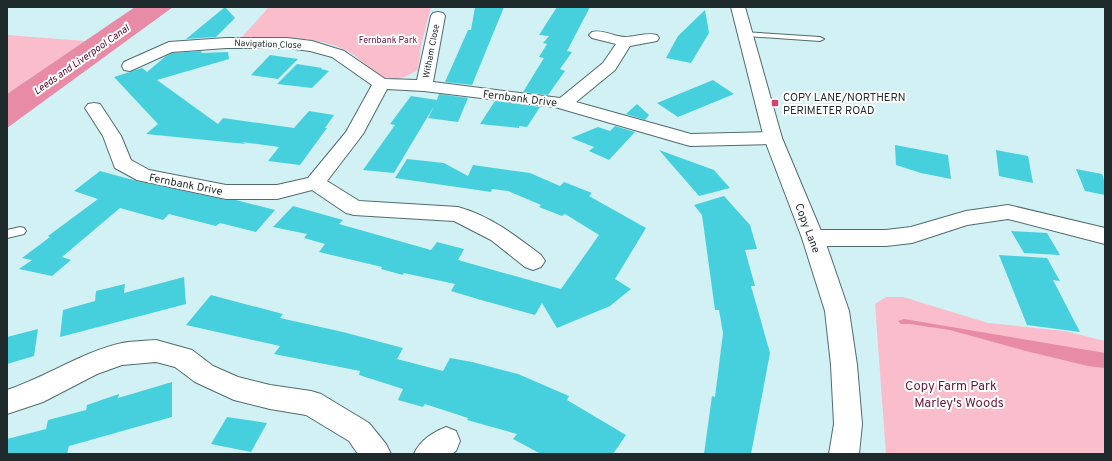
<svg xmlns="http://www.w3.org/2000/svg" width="1112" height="461" font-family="Overpass,sans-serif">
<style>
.green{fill:#f9bdcc}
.water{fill:#e88ba6}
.building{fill:#46d0de}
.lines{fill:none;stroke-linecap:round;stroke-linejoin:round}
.lane-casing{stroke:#506c6f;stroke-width:2}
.street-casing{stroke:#506c6f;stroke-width:2}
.secondary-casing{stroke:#506c6f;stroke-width:2}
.lane{fill:#fff;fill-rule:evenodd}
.street{fill:#fff;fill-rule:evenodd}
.secondary{fill:#fff;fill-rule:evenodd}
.poi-dot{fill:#d04477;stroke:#fff;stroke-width:1.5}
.labels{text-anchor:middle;stroke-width:4;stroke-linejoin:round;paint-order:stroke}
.far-park-label{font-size:9px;fill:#6a1838;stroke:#fff}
.far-street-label{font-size:9px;fill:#1e2a2b;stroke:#fff}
.far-water-label{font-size:10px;font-style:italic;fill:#580329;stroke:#fff}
.poi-label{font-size:11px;fill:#1e2a2b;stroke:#fff;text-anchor:start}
.street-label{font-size:11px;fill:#1e2a2b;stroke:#fff}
.near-park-label{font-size:13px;fill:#6a1838;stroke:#fff}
</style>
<rect width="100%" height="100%" fill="#d2f1f5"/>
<path class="green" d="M 269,7 L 431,7 L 421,46 L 418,70 C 409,75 397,82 386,79 C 371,74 362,59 349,52 C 318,35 276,37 242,37 Z
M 7,35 L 85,41 L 7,94 Z
M 886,297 L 903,297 L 988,323 L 1065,331 L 1105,341 L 1105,454 L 886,454 L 875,304 Z"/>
<path class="water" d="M 135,7 L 173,7 L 7,128 L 7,94 Z
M 904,319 L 1105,353 L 1105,368 L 1088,366 L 1026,351 L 950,330 L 910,324 L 901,324 L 898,321 Z"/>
<path class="building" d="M 225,7 L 235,18 L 216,37 L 186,39 Z
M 475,7 L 504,7 L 472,85 L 445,82 L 468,30 L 471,30 Z
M 557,7 L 590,7 L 567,51 L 572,52 L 560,69 L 565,71 L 548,95 L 523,92 L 544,58 L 539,57 L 547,44 L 543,43 L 549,36 L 539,35 Z
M 705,10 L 709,33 L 691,63 L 666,58 L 678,36 Z
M 202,51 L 201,53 L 228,52 L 229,59 L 157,80 L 218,124 L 223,118 L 294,128 L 309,111 L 334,115 L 325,128 L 327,128 L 300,165 L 268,161 L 279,147 L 242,142 L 246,144 L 146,134 L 158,124 L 114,77 L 142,68 L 147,72 L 166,56 L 172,53 Z
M 270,55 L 298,59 L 278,79 L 251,75 Z
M 297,64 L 322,68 L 321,69 L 329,71 L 312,88 L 277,84 Z
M 713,80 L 734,94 L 678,117 L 657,103 Z
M 439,94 L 468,98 L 458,122 L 428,118 L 434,106 L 394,173 L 363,170 L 395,125 L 390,124 L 411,96 L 437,100 Z
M 495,101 L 504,102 L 540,107 L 527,127 L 519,126 L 519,128 L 480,124 Z
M 637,104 L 649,115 L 645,120 L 626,114 Z
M 615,126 L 635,132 L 609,160 L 589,151 L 594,147 L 571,138 L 598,127 L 610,131 Z
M 895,145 L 948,155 L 951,179 L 921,173 L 896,165 Z
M 659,150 L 714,170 L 730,188 L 699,196 Z
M 996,150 L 1028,156 L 1033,183 L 999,176 Z
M 407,159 L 444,163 L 468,176 L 473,165 L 530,173 L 560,186 L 564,182 L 592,193 L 589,196 L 646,228 L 615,279 L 631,289 L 610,306 L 557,328 L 542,303 L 535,315 L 481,300 L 451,291 L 455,284 L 404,273 L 403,275 L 381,269 L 382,267 L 319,252 L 325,244 L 304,238 L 307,234 L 273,227 L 293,206 L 343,220 L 339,224 L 431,250 L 437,242 L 464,249 L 458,260 L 561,289 L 599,235 L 565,214 L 562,216 L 539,207 L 541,205 L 508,191 L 492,189 L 491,192 L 395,178 Z
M 1076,169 L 1102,174 L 1105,183 L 1105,195 L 1085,191 Z
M 100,171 L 137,181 L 226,200 L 236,200 L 275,210 L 256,232 L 220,223 L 216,226 L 169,214 L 163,220 L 120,208 L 62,257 L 71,260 L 52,276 L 19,269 L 32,260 L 22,258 L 50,237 L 48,236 L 98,199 L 74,191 Z
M 724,196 L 750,225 L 757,249 L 745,250 L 755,286 L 751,286 L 770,353 L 751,454 L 704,454 L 712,396 L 715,397 L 723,333 L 719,310 L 715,310 L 702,215 L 694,205 Z
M 1011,231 L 1047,233 L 1060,255 L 1024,253 Z
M 999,255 L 1047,258 L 1060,281 L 1053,280 L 1080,332 L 1027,325 Z
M 184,277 L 186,304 L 60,337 L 63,310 L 95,301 L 96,291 L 125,284 L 124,293 Z
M 211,295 L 283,314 L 280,318 L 343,332 L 403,348 L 397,359 L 443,371 L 450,358 L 472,362 L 518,374 L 569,396 L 567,400 L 626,435 L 613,454 L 541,454 L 513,439 L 517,434 L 467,420 L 468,418 L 425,404 L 423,407 L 398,400 L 403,389 L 359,375 L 360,371 L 274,354 L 280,346 L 186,325 Z
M 38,329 L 34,356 L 7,364 L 7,337 Z
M 172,382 L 172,417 L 69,446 L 67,454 L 7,454 L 7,439 L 46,429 L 48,420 L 86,410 L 87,405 L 119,394 L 118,398 Z
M 227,417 L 267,423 L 251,452 L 211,444 Z"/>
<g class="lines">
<g class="lane-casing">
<path id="lane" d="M 743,32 L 820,37 L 824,39 L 820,41 L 746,36 L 743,36 Z
M 20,227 L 24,228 L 26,231 L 24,234 L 7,238 L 7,230 Z"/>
</g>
<g class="street-casing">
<path id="street" d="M 438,12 L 443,13 L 445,16 L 433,82 L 560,98 L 603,63 L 616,44 L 592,38 L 589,35 L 592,32 C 603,29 614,37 625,37 C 636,37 646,32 657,35 L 659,38 L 657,41 L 630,46 L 615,70 L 576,102 L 691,134 L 773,132 L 780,134 L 782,138 L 780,142 L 773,144 L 690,146 L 555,107 L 424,91 L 387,89 L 363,134 L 327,181 L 359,201 L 458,207 C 490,216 515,235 541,255 L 545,261 L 541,267 L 533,270 L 525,267 L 491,240 L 454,221 L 354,215 L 346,213 L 312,190 L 277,199 L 226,199 L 137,180 L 115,168 L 103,136 L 85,108 L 88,104 L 94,103 L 100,104 L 121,136 L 131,160 L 149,170 L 226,185 L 277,185 L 308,178 L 346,132 L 372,85 L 332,57 L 310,51 L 287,48 L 226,48 L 172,52 L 130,71 L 124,70 L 122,66 L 124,62 L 169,42 L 226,38 L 287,38 L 312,41 L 344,51 L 385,79 L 417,80 L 431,16 L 433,13 Z
M 1008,205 L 1105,228 L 1105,244 L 1008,219 L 967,225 L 912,243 L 886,246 L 813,246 L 805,244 L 802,238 L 805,232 L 813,230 L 886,230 L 911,227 L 966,211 Z
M 156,340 L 192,350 L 213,366 L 238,377 L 270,385 L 311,391 L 321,394 L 369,423 L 386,444 L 391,454 L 358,454 L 349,441 L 306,415 L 270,409 L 234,400 L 195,382 L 175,367 L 156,362 L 122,365 L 97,374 L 43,402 L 7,414 L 7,390 C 46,377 82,352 122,343 C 133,341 145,341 156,340 Z
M 446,427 L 456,431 L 460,441 L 456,451 L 452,454 L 414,454 C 420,440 432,433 446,427 Z"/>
</g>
<g class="secondary-casing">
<path id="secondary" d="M 731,7 L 745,7 L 782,138 L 824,238 L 849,311 L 857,365 L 862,424 L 859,454 L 829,454 L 834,424 L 831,365 L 825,311 L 802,238 L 764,138 Z"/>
</g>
<use href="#lane" class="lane"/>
<use href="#street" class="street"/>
<use href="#secondary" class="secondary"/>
</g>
<rect class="poi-dot" x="771" y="99" width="8" height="8" rx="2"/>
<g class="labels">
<g class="far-park-label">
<text x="388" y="43">Fernbank Park</text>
</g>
<g class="far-street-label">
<text transform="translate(268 44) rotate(2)" y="3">Navigation Close</text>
<text transform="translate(431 51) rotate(-79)" y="3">Witham Close</text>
</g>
<g class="far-water-label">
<text transform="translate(81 59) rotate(-35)" y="4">Leeds and Liverpool Canal</text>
</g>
<g class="poi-label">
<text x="783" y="101">COPY LANE/NORTHERN<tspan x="783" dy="13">PERIMETER ROAD</tspan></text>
</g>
<g class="street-label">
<text transform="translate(520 98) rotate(7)" y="4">Fernbank Drive</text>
<text transform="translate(186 184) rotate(11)" y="4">Fernbank Drive</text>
<text transform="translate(808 228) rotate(69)" y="4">Copy Lane</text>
</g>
<g class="near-park-label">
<text x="951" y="390">Copy Farm Park</text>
<text x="959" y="407">Marley's Woods</text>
</g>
</g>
<rect width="1112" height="461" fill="none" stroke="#1e2a2b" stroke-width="16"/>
</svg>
